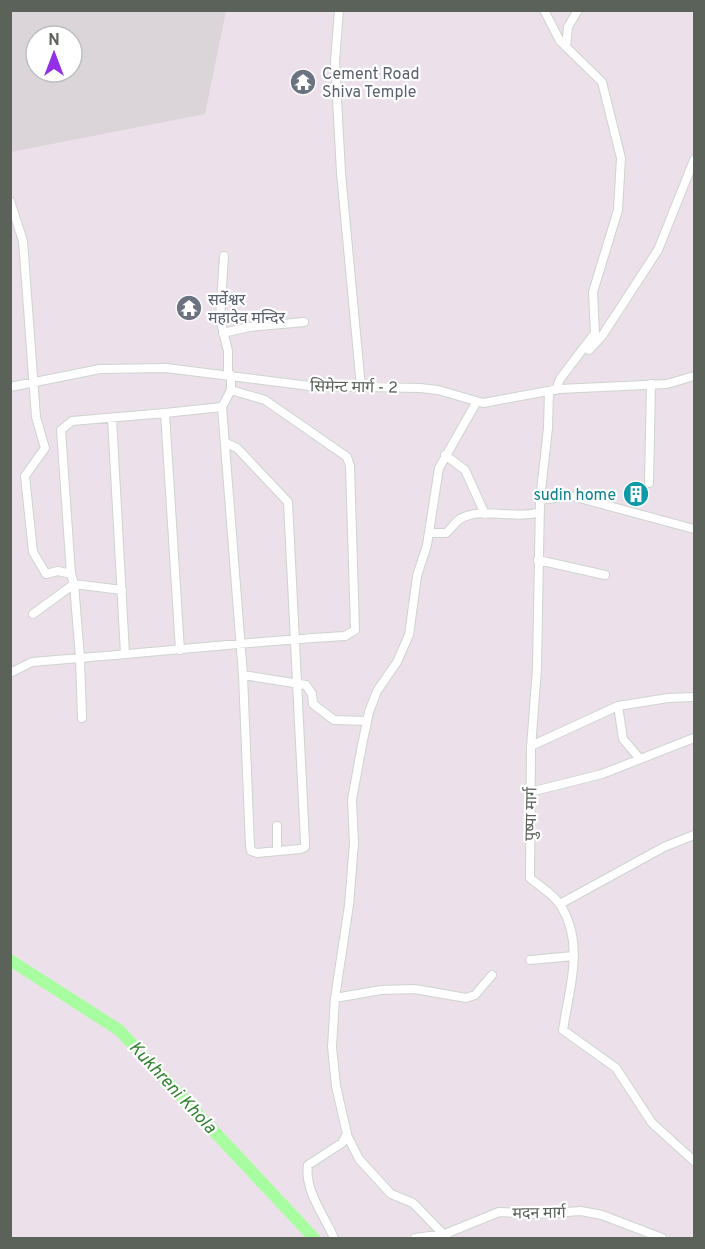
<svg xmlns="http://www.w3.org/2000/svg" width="705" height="1249" font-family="Overpass,'Noto Sans Devanagari',sans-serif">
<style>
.industrial{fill:#dbd4d9;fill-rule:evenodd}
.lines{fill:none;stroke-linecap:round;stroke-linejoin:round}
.river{stroke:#a9fda1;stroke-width:12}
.street-casing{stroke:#cdd4ce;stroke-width:10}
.street{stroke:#fff;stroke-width:8}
.labels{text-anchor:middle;stroke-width:4.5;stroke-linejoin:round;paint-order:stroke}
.worship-label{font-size:16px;fill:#5b616d;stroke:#fff;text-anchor:start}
.street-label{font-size:16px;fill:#5a625a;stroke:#fff}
.culture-label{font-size:16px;fill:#0d838f;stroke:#fff;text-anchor:end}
.water-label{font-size:18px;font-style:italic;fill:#338232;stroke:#fff}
</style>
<rect width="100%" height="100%" fill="#ece1ea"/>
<path class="industrial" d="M 11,10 L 226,11 L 205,114 L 11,152 ZM 36,36 L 72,36 L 72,72 L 36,72 Z"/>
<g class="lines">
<path class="river" d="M 10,960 L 119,1030 L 314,1238"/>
<g class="street-casing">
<path id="street" d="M 339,10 L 335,61 L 341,173 L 361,387
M 544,10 L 560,41 L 602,82 L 621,158 L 618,210 L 593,292 L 595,333 L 560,379 L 556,390
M 566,47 L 568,27 L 578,10
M 10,201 L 23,241 L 36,417 L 45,448 L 25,476 L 33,552 L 46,574 L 58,571 L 71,574
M 224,256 L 220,319 L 228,351 L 228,374
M 223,333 L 249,327 L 304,322
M 589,350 L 602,336 L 658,250 L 694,160
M 10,387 L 100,369 L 166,368 L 310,386 L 420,388 L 438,390 L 483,403 L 559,389 L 667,384 L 694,376
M 549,391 L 548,428 L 540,500 L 537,668 L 531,748 L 530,878 C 539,886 555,895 561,906 C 585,945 569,989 563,1030 L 616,1068 L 652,1123 L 694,1161
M 165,413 L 222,407
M 112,418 L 125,654
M 226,443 L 237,448 L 288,502 L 305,842 L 305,847 L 300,849 L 257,853 L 251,851 L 250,846 L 243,675 L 222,407 L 231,390 L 231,375
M 445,455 L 465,470 L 485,514
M 649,483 L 651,384
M 540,500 L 572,496 L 694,529
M 429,533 L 446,533 C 451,529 455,522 460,519 C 482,506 515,520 540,512
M 538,560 L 605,575
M 33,614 L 74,584 L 122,590
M 180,650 L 165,413 L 72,421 L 61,430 L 71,574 L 74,584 L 80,658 C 168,651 256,641 345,636 L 355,630 L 350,466 L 347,457 L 265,400 L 231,390
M 10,673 L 32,662 L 80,658 L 82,718
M 243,675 L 306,685 L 312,694 L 313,704 L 334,720 L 367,721
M 618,706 L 623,739 L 640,759
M 531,746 L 618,706 L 668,698 L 694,697
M 530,792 L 602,774 L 694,738
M 277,851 L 277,826
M 560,904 L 664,847 L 694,835
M 530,960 L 574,956
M 335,998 L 381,990 L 415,989 L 466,998 L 475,995 L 492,975
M 347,1135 L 359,1159 L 391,1194 L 413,1203 L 447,1238
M 334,1238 C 324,1215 304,1190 308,1165 L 342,1143 L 347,1134 L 336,1086 L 332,1047 L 335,998 L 349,905 L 354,843 L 352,800 L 362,745 L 369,712 L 377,691 L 397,662 L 409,635 L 417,576 L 427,545 L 439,468 L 476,403
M 415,1238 L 445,1234 L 499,1212 L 535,1214 L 581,1211 L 602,1215 L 662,1238"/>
</g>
<use href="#street" class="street"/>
</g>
<defs>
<g id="temple-disc" transform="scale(1.35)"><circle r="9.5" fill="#6b7280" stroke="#fff"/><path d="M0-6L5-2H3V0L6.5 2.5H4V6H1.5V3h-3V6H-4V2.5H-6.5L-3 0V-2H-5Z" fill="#fff"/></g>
<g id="building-disc" transform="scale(1.35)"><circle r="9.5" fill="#0f9aa8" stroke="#fff"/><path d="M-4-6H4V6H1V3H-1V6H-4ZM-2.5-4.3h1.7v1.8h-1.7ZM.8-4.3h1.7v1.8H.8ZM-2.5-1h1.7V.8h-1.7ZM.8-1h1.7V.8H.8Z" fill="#fff"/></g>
</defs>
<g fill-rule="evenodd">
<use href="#temple-disc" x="303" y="82"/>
<use href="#temple-disc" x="189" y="308"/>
<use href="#building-disc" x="636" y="494"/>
</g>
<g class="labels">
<g class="worship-label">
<text x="322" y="79">Cement Road<tspan x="322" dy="18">Shiva Temple</tspan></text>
<text x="208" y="305">सर्वेश्वर<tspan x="208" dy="18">महादेव मन्दिर</tspan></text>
</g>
<g class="street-label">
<text transform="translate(354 386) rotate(1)" y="6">सिमेन्ट मार्ग - 2</text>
<text transform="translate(530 814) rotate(-89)" y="6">पुष्पा मार्ग</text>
<text transform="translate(539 1212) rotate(-1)" y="6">मदन मार्ग</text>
</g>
<g class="culture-label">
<text x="616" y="500">sudin home</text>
</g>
<g class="water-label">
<text transform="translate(173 1087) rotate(47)" y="6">Kukhreni Khola</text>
</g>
</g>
<rect width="705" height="1249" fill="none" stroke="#5a625a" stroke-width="24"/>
<g transform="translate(54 54)"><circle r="28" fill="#ffffff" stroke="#bdc0bd" stroke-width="1.5"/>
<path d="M0-4.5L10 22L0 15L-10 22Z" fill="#932fe5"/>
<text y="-9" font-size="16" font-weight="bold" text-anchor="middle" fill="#5a625a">N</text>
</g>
</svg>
